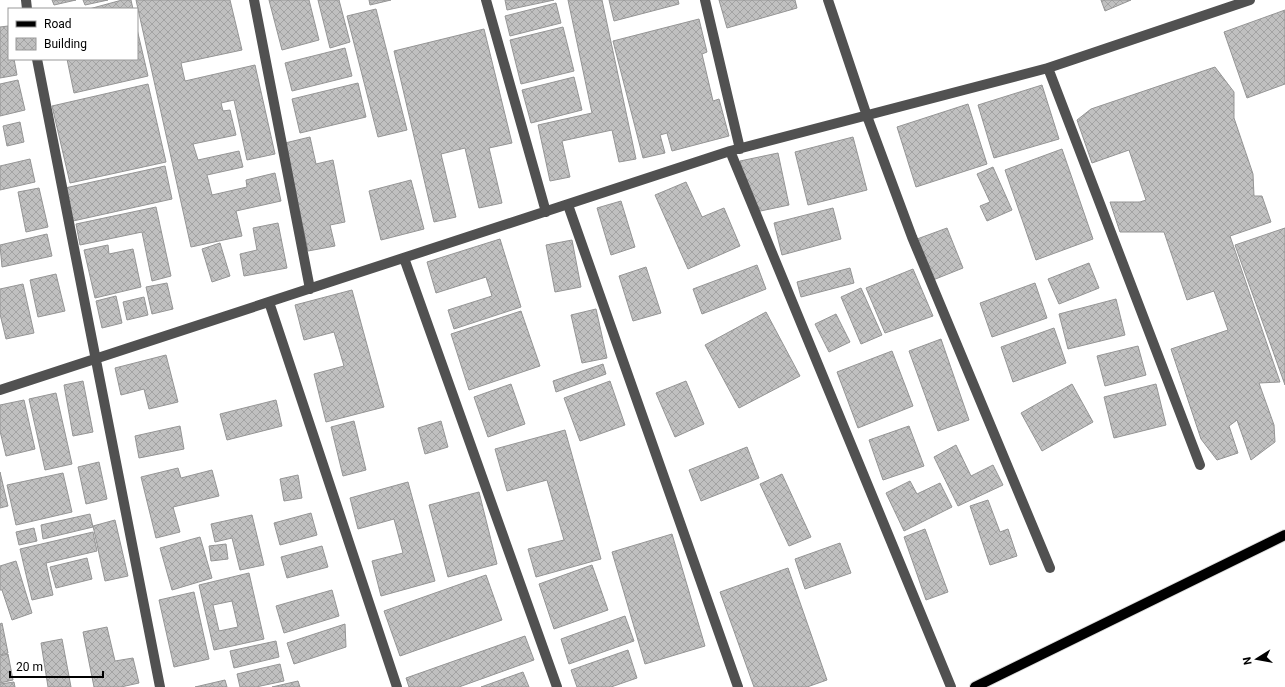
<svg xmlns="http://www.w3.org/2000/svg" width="1285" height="687" font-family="Roboto,sans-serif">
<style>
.building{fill:url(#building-cross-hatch);stroke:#959595;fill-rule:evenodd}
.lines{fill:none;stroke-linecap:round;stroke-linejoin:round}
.major-casing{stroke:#dbdbdb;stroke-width:12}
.minor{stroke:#515151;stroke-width:10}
.major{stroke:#000;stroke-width:10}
</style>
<defs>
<pattern id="building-cross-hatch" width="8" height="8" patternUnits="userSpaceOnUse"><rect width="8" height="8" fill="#c0c0c0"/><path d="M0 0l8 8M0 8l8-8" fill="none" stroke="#a3a3a3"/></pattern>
</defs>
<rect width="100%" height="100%" fill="#fff"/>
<path class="building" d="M 52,0 L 76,0 L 54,5 Z
M 83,0 L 108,0 L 85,5 Z
M 122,0 L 131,0 L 133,9 L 89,9 Z
M 136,0 L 230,0 L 242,50 L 181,63 L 185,81 L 255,65 L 275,154 L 247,160 L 234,100 L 221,103 L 223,111 L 230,110 L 236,135 L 193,144 L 198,160 L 239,151 L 243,167 L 207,175 L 212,195 L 247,187 L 246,180 L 275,173 L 281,201 L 236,211 L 242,236 L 191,247 Z
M 269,0 L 309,0 L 319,40 L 282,50 Z
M 318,0 L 339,0 L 350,42 L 330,48 Z
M 369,0 L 391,0 L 370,5 Z
M 505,0 L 554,0 L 507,10 Z
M 568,0 L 602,0 L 636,159 L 619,162 L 612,130 L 562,141 L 570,177 L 550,181 L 538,125 L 592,113 Z
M 609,0 L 678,0 L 679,4 L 614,21 Z
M 719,0 L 795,0 L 797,8 L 727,28 Z
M 1101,0 L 1131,0 L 1105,11 Z
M 556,3 L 561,23 L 510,36 L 505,16 Z
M 376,9 L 407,130 L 378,137 L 347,16 Z
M 1285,10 L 1285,84 L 1247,98 L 1224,32 Z
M 699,19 L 707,52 L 702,54 L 713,101 L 719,99 L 729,136 L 672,151 L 667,133 L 660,135 L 665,153 L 643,158 L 613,41 Z
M 8,26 L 9,59 L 14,59 L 17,75 L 0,78 L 0,27 Z
M 563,27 L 574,71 L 521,84 L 510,40 Z
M 137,29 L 148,76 L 74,93 L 67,59 L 137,59 Z
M 484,29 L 512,143 L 489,148 L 502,203 L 479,208 L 465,148 L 441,154 L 456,217 L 434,222 L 394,51 Z
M 345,48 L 352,76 L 292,91 L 285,63 Z
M 1215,67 L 1234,92 L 1234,118 L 1253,174 L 1254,196 L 1262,196 L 1271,222 L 1230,236 L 1280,382 L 1259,383 L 1274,425 L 1275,442 L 1251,460 L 1237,420 L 1229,426 L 1238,453 L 1217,460 L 1201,439 L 1171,349 L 1228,330 L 1214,291 L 1187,300 L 1164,232 L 1120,232 L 1110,202 L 1140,202 L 1146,200 L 1129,150 L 1092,163 L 1077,120 L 1091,109 Z
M 574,77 L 582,110 L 531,123 L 522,90 Z
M 18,80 L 25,110 L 0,116 L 0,84 Z
M 358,83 L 366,117 L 300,133 L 292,99 Z
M 148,84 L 166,162 L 70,183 L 52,106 Z
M 1042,85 L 1059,139 L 994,158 L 978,105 Z
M 968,104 L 987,164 L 916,187 L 897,127 Z
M 20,122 L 24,142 L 7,146 L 3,126 Z
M 310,137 L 316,164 L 333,160 L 345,222 L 330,225 L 335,246 L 308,251 L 285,143 Z
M 853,137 L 867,190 L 808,205 L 795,152 Z
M 1062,149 L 1093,239 L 1036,260 L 1005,170 Z
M 778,153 L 789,205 L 751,213 L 740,161 Z
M 30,159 L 35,182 L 0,190 L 0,166 Z
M 165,166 L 172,199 L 73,221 L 65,188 Z
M 993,167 L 1012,210 L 987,221 L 980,206 L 990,202 L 977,174 Z
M 411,180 L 424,229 L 381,240 L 369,191 Z
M 686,182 L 702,217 L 724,208 L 740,246 L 688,269 L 655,195 Z
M 39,188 L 48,227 L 26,232 L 18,192 Z
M 621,201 L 635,247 L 611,255 L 597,208 Z
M 156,207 L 171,276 L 152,281 L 142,232 L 80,245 L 76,224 Z
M 833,208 L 841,239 L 782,255 L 774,223 Z
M 278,223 L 287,268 L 244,276 L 240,254 L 257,250 L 253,228 Z
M 947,228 L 963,268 L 933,280 L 917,239 Z
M 1285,228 L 1285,385 L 1235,245 Z
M 47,234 L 52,256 L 2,267 L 0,245 Z
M 500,239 L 521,307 L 454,329 L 448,310 L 492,296 L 486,277 L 436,293 L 427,262 Z
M 572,240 L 581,287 L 555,292 L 546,245 Z
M 220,243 L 230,276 L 212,282 L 202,249 Z
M 108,245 L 109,254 L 133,249 L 141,287 L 95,298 L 84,250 Z
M 1089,263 L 1099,288 L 1059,304 L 1048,279 Z
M 757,265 L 766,289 L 702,314 L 693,289 Z
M 646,267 L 661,313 L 633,321 L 619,276 Z
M 850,268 L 854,283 L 801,297 L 797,282 Z
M 913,269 L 933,316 L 885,333 L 866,288 Z
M 56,274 L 65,311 L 38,317 L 30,280 Z
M 167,283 L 173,309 L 152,314 L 146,287 Z
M 1035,283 L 1047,318 L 992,337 L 980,303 Z
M 23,284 L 34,333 L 6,339 L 0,314 L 0,289 Z
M 861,288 L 882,335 L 861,344 L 841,297 Z
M 352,290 L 384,407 L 326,422 L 314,374 L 344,366 L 334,332 L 304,340 L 295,305 Z
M 116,296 L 122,323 L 102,328 L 96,301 Z
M 144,297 L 148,315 L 127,320 L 123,302 Z
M 1116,299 L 1125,335 L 1068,349 L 1059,314 Z
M 596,309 L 607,358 L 582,363 L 571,315 Z
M 521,311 L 540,366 L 469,390 L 451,334 Z
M 766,312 L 800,376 L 739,408 L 705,345 Z
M 836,314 L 850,342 L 829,352 L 815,324 Z
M 1054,328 L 1066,363 L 1013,382 L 1001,347 Z
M 941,339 L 969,420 L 938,431 L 909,351 Z
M 1138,346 L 1146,375 L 1105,386 L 1097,356 Z
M 892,351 L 913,406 L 858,428 L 837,372 Z
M 166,355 L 178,402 L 149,409 L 144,389 L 121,395 L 115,368 Z
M 603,364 L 606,374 L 556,392 L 553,381 Z
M 83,381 L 93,432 L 73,436 L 64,385 Z
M 610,381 L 625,425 L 580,441 L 564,398 Z
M 686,381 L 704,424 L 675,437 L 656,393 Z
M 511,384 L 525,424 L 488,437 L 474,397 Z
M 1072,384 L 1093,422 L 1042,451 L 1021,413 Z
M 1156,384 L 1166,425 L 1114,438 L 1104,397 Z
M 56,393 L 72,464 L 45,470 L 29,399 Z
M 24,400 L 35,449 L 6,456 L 0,431 L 0,405 Z
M 276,400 L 282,426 L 227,440 L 220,414 Z
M 354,421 L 366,470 L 343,476 L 331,427 Z
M 441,421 L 448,447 L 425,454 L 418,428 Z
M 180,426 L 184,449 L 139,458 L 135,436 Z
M 909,426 L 924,466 L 883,480 L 869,440 Z
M 565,430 L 601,559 L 536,577 L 528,549 L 564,540 L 547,480 L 507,491 L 495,449 Z
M 956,445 L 971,476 L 993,465 L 1003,485 L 958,506 L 934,457 Z
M 747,447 L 759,478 L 701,501 L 689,470 Z
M 99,462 L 107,499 L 86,504 L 78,467 Z
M 178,468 L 181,478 L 212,470 L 219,496 L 173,507 L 180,532 L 156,538 L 141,477 Z
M 0,472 L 8,506 L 0,508 Z
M 63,473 L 72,512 L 16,525 L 7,485 Z
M 782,474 L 811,537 L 789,546 L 760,484 Z
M 298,475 L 302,498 L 284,501 L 280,479 Z
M 910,481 L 917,494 L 940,483 L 952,507 L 904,531 L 886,493 Z
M 408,482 L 435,581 L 381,596 L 372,561 L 403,553 L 394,519 L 358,529 L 350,498 Z
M 479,492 L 497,564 L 448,577 L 429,505 Z
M 988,500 L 1000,532 L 1008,529 L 1017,556 L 990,565 L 970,506 Z
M 311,513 L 317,535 L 280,545 L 274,523 Z
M 90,514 L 93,527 L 43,539 L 41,525 Z
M 252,515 L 264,565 L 240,570 L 232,538 L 215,542 L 211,524 Z
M 115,520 L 128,576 L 105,581 L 93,526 Z
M 34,528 L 37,541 L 19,545 L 16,532 Z
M 925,529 L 948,592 L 926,600 L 904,537 Z
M 93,532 L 97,551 L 46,563 L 53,595 L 32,600 L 20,549 Z
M 672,534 L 705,646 L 645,664 L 612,552 Z
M 200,537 L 212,578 L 172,590 L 160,548 Z
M 840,543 L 851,573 L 805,589 L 795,559 Z
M 226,544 L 228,559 L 211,561 L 209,546 Z
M 322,546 L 328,567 L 287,578 L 281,557 Z
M 87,558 L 92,579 L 56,588 L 50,567 Z
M 16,561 L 32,613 L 12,620 L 2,590 L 0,590 L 0,566 Z
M 592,565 L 608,610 L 554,629 L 539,584 Z
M 788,568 L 827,680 L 807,687 L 754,687 L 720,592 Z
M 249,573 L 264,639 L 214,650 L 199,585 ZM 232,601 L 238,627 L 219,631 L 213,605 Z
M 486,575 L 502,620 L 400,656 L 384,611 Z
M 332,590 L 339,616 L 284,633 L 276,606 Z
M 194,592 L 209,659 L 174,667 L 159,600 Z
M 625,616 L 634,641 L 569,664 L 561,639 Z
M 2,623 L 8,653 L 0,655 L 0,624 Z
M 345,624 L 346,647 L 294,664 L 287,643 Z
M 107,627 L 115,661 L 133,658 L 139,683 L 121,687 L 94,687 L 83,632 Z
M 525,636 L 534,660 L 459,687 L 409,687 L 406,678 Z
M 62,639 L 71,687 L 48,687 L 41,643 Z
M 276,641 L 279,657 L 234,668 L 230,651 Z
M 628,650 L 637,678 L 611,687 L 577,687 L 571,670 Z
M 8,654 L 13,680 L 0,683 L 0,656 Z
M 280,664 L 284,681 L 256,687 L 240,687 L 237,674 Z
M 523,672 L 529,687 L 481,687 Z
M 225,680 L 227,687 L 195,687 Z
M 298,681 L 300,687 L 272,687 Z
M 14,682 L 15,687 L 0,687 L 0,684 Z"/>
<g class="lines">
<g class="major-casing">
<path id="major" d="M 975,687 L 1285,535"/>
</g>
<path class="minor" d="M 26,0 L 27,9
M 254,0 L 310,289
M 486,0 L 546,212
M 705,0 L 740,149
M 828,0 L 867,116 L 912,237 L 1050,568
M 37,59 L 160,687
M 1048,68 L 1200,465
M 730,151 L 951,687
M 568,205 L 738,687
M 404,258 L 557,687
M 269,302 L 397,687
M 0,390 L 730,151 L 1048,68 L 1250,0"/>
<use href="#major" class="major"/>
</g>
<rect x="8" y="8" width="130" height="52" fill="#ffffff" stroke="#999999"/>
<rect x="16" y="21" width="20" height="6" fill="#000000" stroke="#999999"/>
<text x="44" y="28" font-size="12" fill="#000000">Road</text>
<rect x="16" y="38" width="20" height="12" fill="url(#building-cross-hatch)" stroke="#999999"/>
<text x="44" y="48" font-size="12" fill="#000000">Building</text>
<g transform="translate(1257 659) rotate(259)" stroke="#ffffff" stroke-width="3" paint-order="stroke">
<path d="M0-3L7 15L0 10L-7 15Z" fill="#000000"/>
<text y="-6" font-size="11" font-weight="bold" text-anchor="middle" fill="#000000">N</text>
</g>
<path d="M10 671v6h93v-6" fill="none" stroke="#000000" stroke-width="2"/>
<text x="16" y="671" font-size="12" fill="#000000" stroke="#ffffff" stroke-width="3" paint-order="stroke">20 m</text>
</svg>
